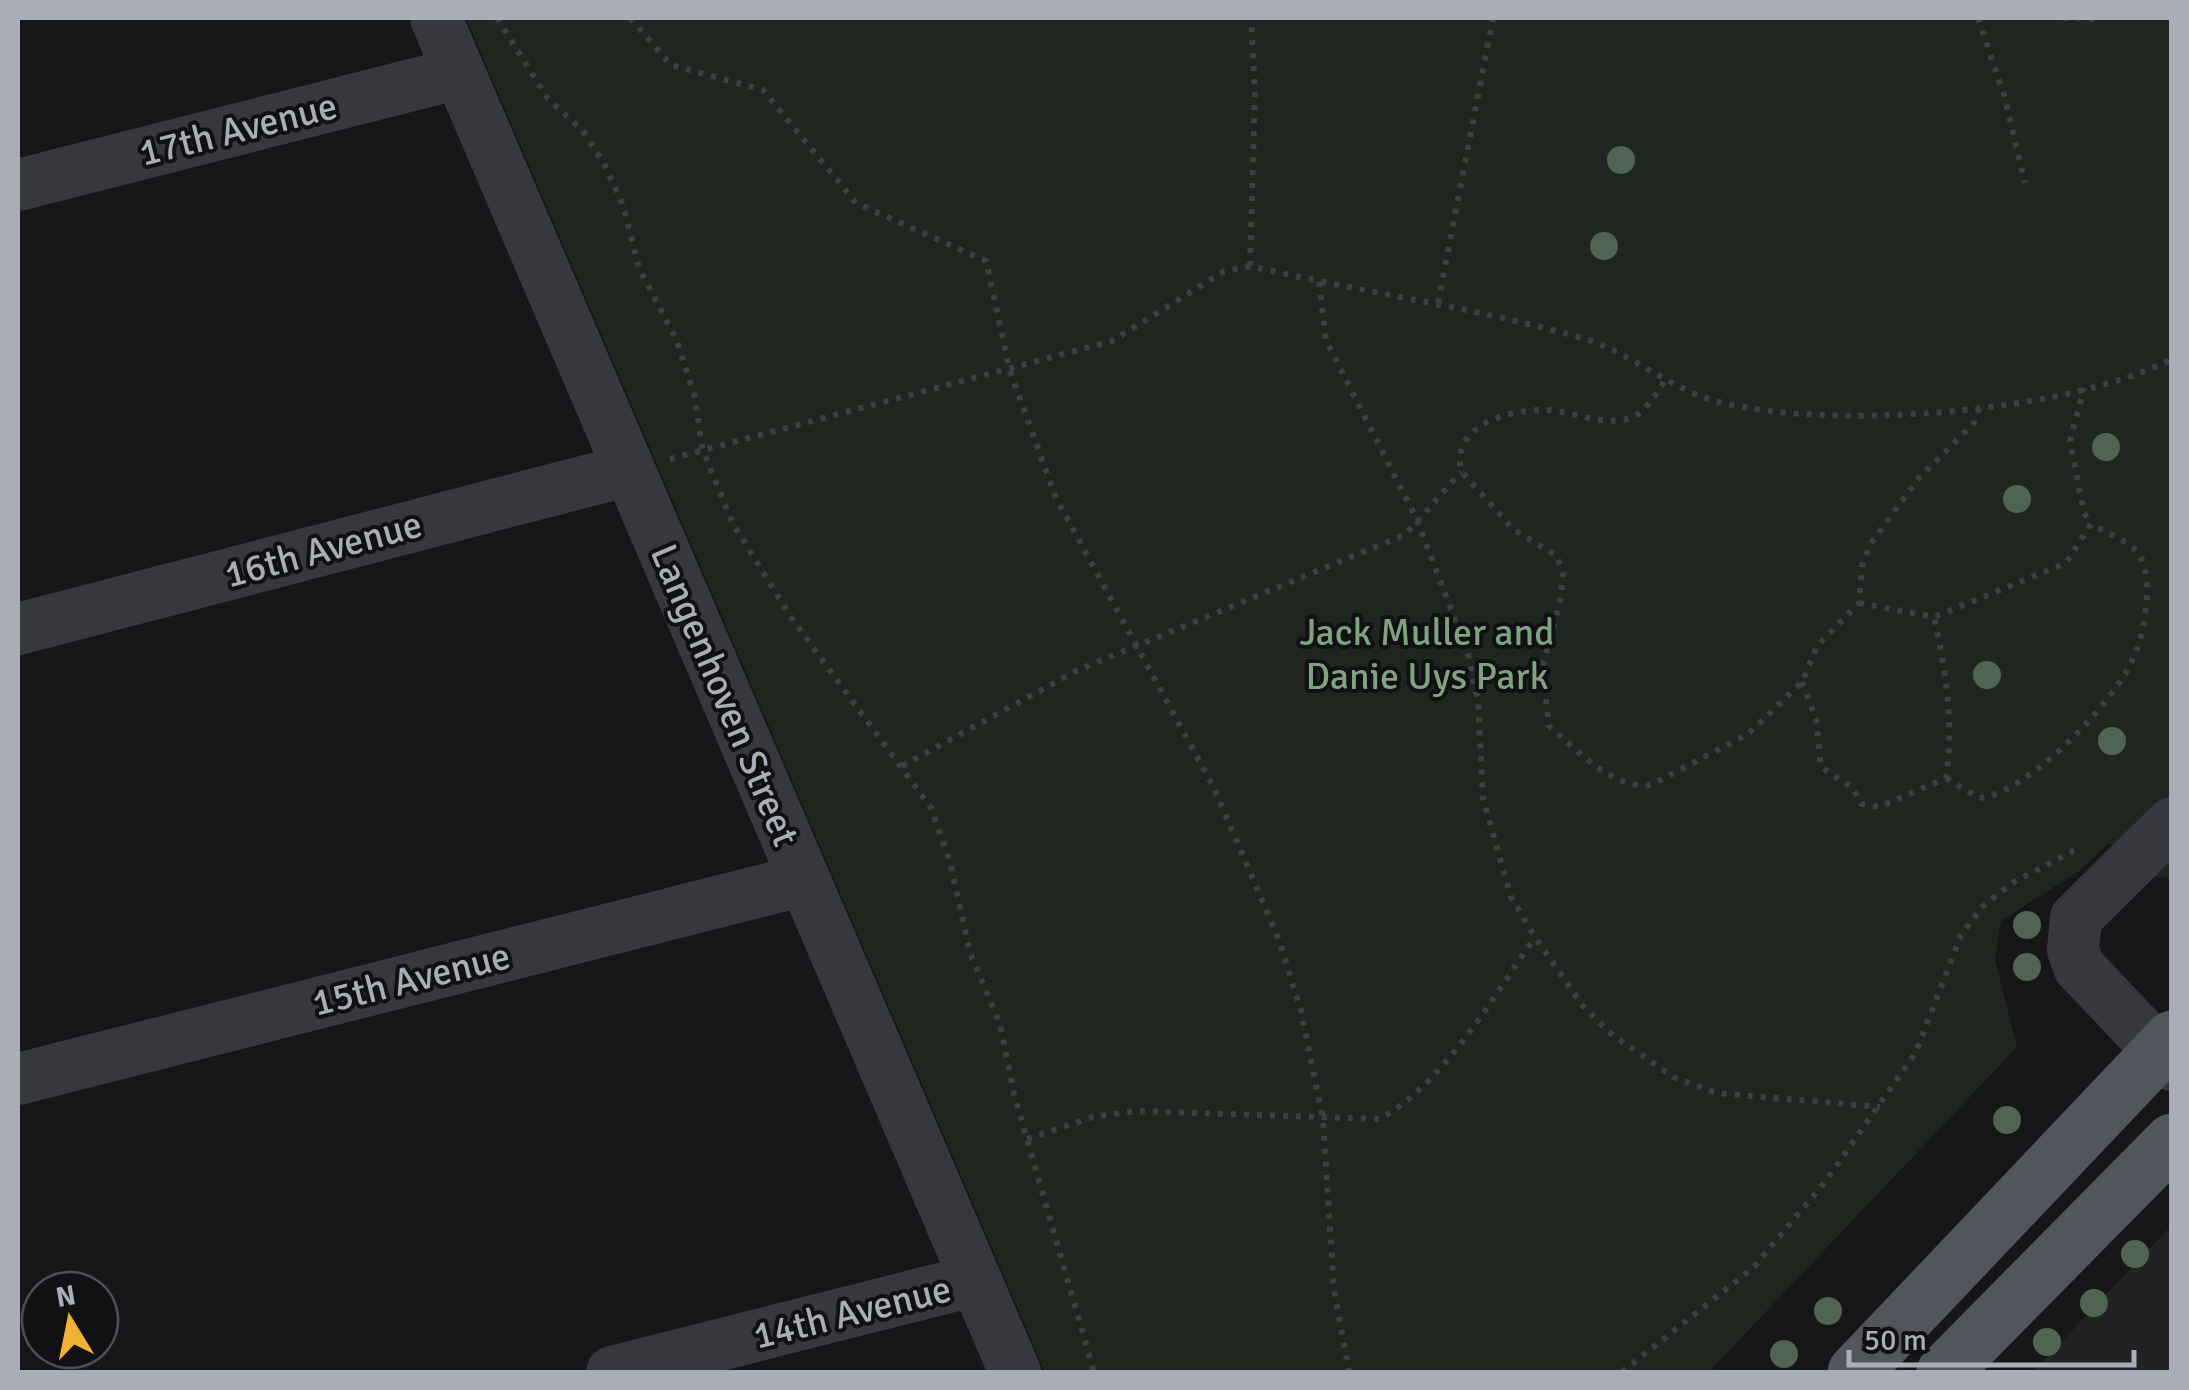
<svg xmlns="http://www.w3.org/2000/svg" width="2189" height="1390" font-family="Signika,sans-serif">
<style>
.built{fill:#222225}
.green{fill:#1e261f}
.lines{fill:none;stroke-linecap:round;stroke-linejoin:round}
.path{stroke:#3d3f44;stroke-width:6;stroke-dasharray:5 8;stroke-linecap:butt}
.minor{stroke:#37383d;stroke-width:52}
.major{stroke:#53555c;stroke-width:55}
.tree{fill:#506452}
.labels{text-anchor:middle;stroke-width:8;stroke-linejoin:round;paint-order:stroke}
.street-label{font-size:38px;fill:#a8adb8;stroke:#111113}
.park-label{font-size:38px;fill:#7fa381;stroke:#111113}
</style>
<rect width="100%" height="100%" fill="#161618"/>
<path class="built" d="M 2171,1226 L 2171,1372 L 2033,1372 Z"/>
<path class="green" d="M 466,18 L 2171,18 L 2171,878 L 2151,877 L 2109,843 L 2079,871 L 2001,921 L 1995,959 L 2017,1047 L 1709,1372 L 1045,1372 Z"/>
<g class="lines">
<path class="path" d="M 497,18 L 548,99 L 583,131 L 604,164 L 623,205 L 639,268 L 677,341 L 695,398 L 702,448 L 732,522 L 790,616 L 931,808 L 950,862 L 970,953 L 1000,1024 L 1014,1094 L 1094,1372
M 630,18 L 671,65 L 763,90 L 856,203 L 986,261 L 1010,371 L 1056,498 L 1214,788 L 1279,940 L 1301,1011 L 1323,1119 L 1334,1290 L 1349,1372
M 1978,18 L 2004,95 L 2025,183
M 2063,18 L 2098,19
M 1250,266 L 1255,95 L 1251,18
M 1319,282 L 1326,340 L 1417,520 L 1468,654 L 1478,701 L 1483,799 L 1511,897 L 1535,937 L 1582,1005 L 1610,1033 L 1673,1077 L 1717,1093 L 1880,1107
M 1438,303 L 1493,18
M 1664,382 C 1656,394 1647,410 1633,417 C 1608,428 1575,412 1548,410 C 1510,409 1451,424 1461,471 L 1513,529 L 1557,556 L 1563,574 L 1560,603 L 1542,668 L 1549,726 C 1576,749 1613,790 1651,785 L 1748,734 L 1802,682 L 1817,646 L 1859,603 L 1862,565 L 1871,543 L 1919,478 L 1974,423 L 1980,406
M 670,459 L 1112,341 L 1223,272 L 1250,266 C 1360,292 1473,307 1582,338 C 1630,352 1669,389 1719,402 C 1834,431 2066,413 2172,359
M 1859,603 L 1934,617 L 2066,563 L 2091,524 L 2084,513 L 2070,441 L 2084,388
M 1802,682 L 1816,719 L 1821,767 L 1853,788 L 1861,804 L 1879,807 L 1946,778 C 1954,724 1946,670 1934,617
M 902,766 L 1076,671 L 1406,534 L 1461,472
M 1946,778 L 1979,798 C 2027,794 2110,706 2131,663 C 2144,638 2154,585 2141,558 C 2133,542 2106,533 2091,524
M 1027,1139 L 1093,1117 L 1136,1111 L 1379,1119 C 1443,1085 1494,996 1535,937
M 1622,1372 L 1754,1267 L 1825,1182 L 1916,1052 L 1961,935 L 1983,906 L 2012,883 L 2079,848"/>
<path class="minor" d="M 436,18 L 1015,1372
M 18,185 L 459,73
M 18,629 L 629,470
M 2172,823 L 2076,918 L 2073,950 L 2079,967 L 2172,1065
M 18,1079 L 804,880
M 612,1372 L 976,1280"/>
<path class="major" d="M 1855,1372 L 2172,1038
M 1944,1372 L 2172,1141"/>
</g>
<g class="tree">
<circle cx="1621" cy="160" r="14"/>
<circle cx="1604" cy="246" r="14"/>
<circle cx="2106" cy="447" r="14"/>
<circle cx="2017" cy="499" r="14"/>
<circle cx="1987" cy="675" r="14"/>
<circle cx="2112" cy="741" r="14"/>
<circle cx="2027" cy="925" r="14"/>
<circle cx="2027" cy="967" r="14"/>
<circle cx="2007" cy="1120" r="14"/>
<circle cx="2135" cy="1254" r="14"/>
<circle cx="2094" cy="1303" r="14"/>
<circle cx="1828" cy="1311" r="14"/>
<circle cx="2047" cy="1342" r="14"/>
<circle cx="1784" cy="1354" r="14"/>
</g>
<g class="labels">
<g class="street-label">
<text transform="translate(238 129) rotate(-14)" y="13">17th Avenue</text>
<text transform="translate(323 549) rotate(-15)" y="13">16th Avenue</text>
<text transform="translate(725 695) rotate(67)" y="13">Langenhoven Street</text>
<text transform="translate(411 979) rotate(-14)" y="13">15th Avenue</text>
<text transform="translate(852 1312) rotate(-14)" y="13">14th Avenue</text>
</g>
<g class="park-label">
<text x="1427" y="645">Jack Muller and<tspan x="1427" dy="44">Danie Uys Park</tspan></text>
</g>
</g>
<rect width="2189" height="1390" fill="none" stroke="#a8adb8" stroke-width="40"/>
<g transform="translate(70 1320) rotate(350)"><circle r="48" fill="#111113" stroke="#4d4f55" stroke-width="2.5"/>
<path d="M0-8L18 38L0 25L-18 38Z" fill="#f2b134"/>
<text y="-15" font-size="28" font-weight="bold" text-anchor="middle" fill="#a8adb8">N</text>
</g>
<path d="M1849 1350v15h285v-15" fill="none" stroke="#a8adb8" stroke-width="5"/>
<text x="1864" y="1350" font-size="30" fill="#a8adb8" stroke="#111113" stroke-width="8" paint-order="stroke">50 m</text>
</svg>
